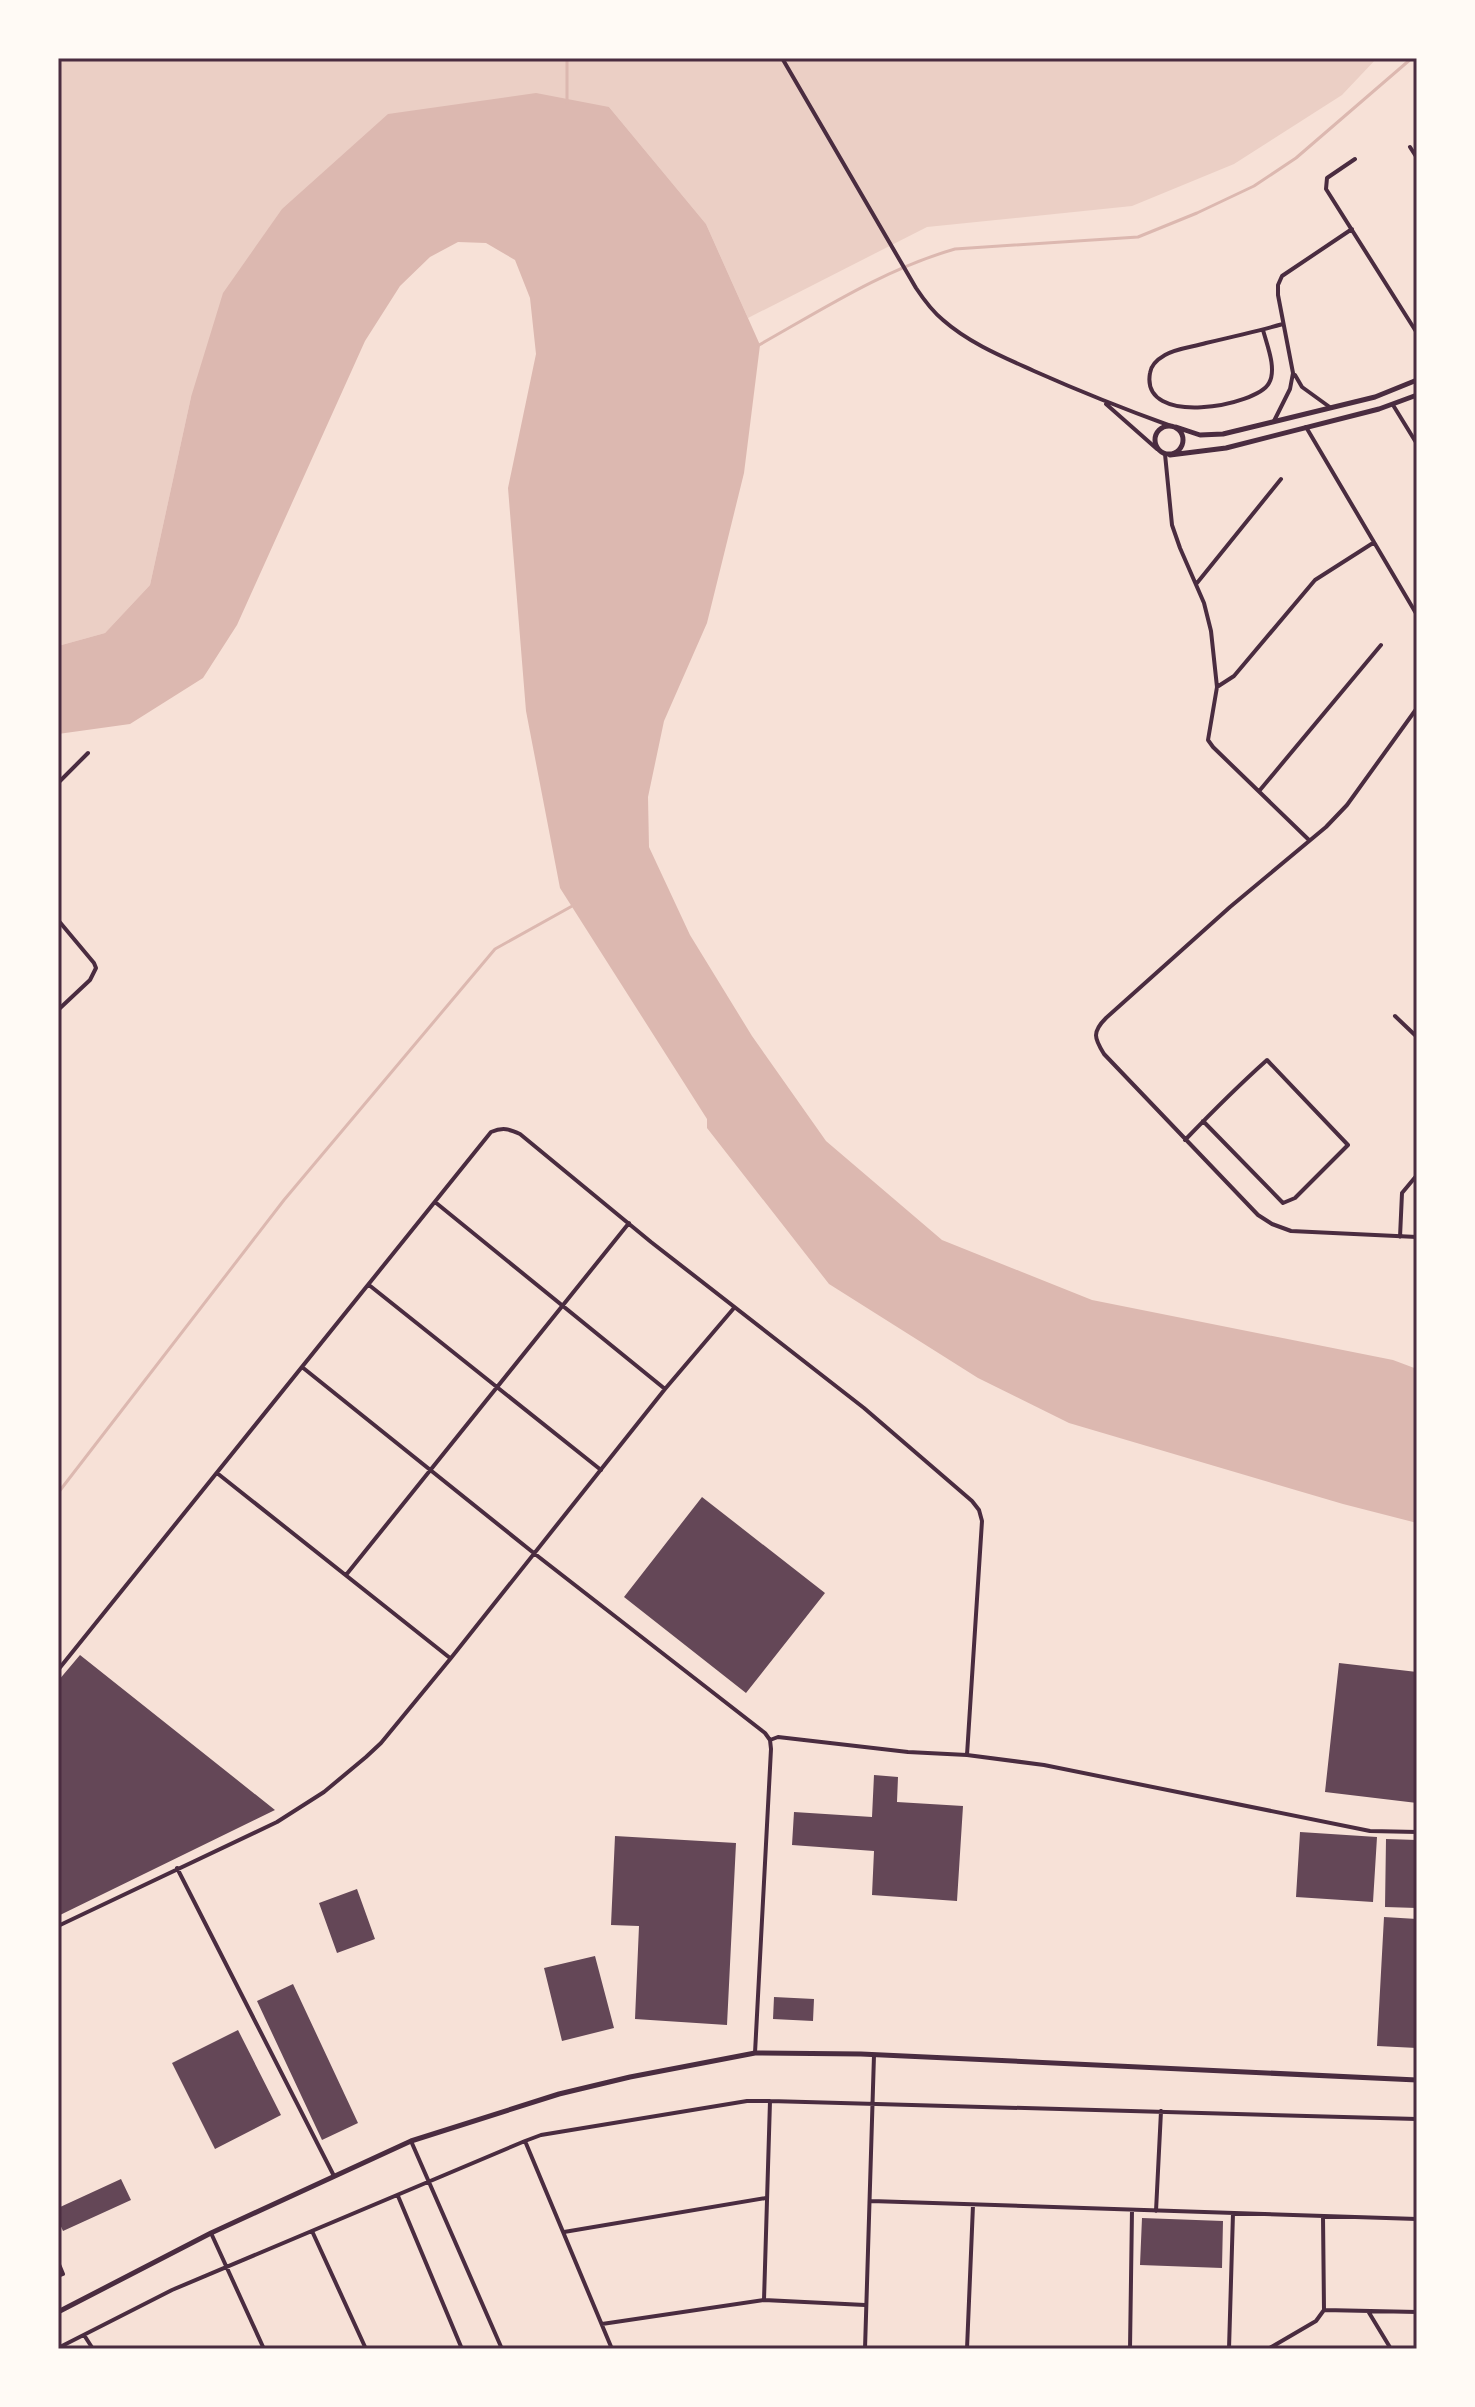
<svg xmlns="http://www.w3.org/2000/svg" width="1475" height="2407" font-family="'Source Serif 4',serif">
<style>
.green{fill:#ebcfc5}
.water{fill:#dcb8b0}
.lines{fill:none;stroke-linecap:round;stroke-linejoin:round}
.stream{stroke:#dcb8b0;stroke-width:3}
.building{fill:#644757}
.minor{stroke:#4a2c40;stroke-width:4}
.tertiary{stroke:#4a2c40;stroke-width:5}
.neatline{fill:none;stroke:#4a2c40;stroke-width:3}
</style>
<rect width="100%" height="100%" fill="#f7e1d7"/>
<path class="green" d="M 58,58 L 1377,58 L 1342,95 L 1234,164 L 1132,206 L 927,227 L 748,318 L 706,224 L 609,107 L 191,397 L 150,585 L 105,633 L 58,646 Z"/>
<path class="water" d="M 536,93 L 609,107 L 706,224 L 760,345 L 744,473 L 707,623 L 664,721 L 648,797 L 649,847 L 690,935 L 752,1036 L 826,1141 L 942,1240 L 1092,1300 L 1393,1360 L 1417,1369 L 1417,1523 L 1343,1504 L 1069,1423 L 978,1378 L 829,1284 L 707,1128 L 707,1119 L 560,888 L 526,711 L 508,488 L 536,354 L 530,298 L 515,260 L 486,243 L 458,242 L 430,257 L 400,286 L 365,341 L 237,625 L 203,678 L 130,724 L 58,734 L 58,646 L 105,633 L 150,585 L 191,397 L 223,293 L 282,209 L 388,114 Z"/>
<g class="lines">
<path class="stream" d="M 567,102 L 567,58
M 759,345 C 823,309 885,269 955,249 L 1138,237 L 1197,213 L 1254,186 L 1296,158 L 1412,58
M 58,1493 L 284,1200 L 495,949 L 574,905"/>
</g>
<path class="building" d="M 702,1497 L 825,1593 L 746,1693 L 624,1597 Z
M 80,1655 L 275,1810 L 58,1916 L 58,1681 Z
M 1339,1663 L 1417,1672 L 1417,1803 L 1325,1792 Z
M 874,1775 L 898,1777 L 897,1802 L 963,1806 L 957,1901 L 872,1895 L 874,1851 L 792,1845 L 794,1812 L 872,1817 Z
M 1300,1832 L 1377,1837 L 1373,1902 L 1296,1897 Z
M 615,1836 L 736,1843 L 727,2025 L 635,2019 L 639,1926 L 611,1925 Z
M 1386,1839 L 1417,1840 L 1417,1908 L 1385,1907 Z
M 357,1889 L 375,1939 L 337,1953 L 319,1903 Z
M 1384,1917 L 1417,1919 L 1417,2048 L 1377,2046 Z
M 595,1956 L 614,2028 L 562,2041 L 544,1968 Z
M 293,1984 L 358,2123 L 322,2140 L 257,2001 Z
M 774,1997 L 814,1999 L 813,2021 L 773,2019 Z
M 238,2030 L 281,2115 L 215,2149 L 172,2063 Z
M 121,2179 L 131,2200 L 63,2231 L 58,2220 L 58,2208 Z
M 1142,2218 L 1223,2221 L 1222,2268 L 1140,2265 Z"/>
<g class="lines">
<path class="minor" d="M 782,58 L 916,288 C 924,300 932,311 943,320 C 969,343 1003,357 1034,371 C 1079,391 1124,409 1171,426
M 1410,147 L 1417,158
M 1355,159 L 1327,178 L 1326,189 L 1417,333
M 1263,330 C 1267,345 1277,369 1269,383 C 1257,406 1140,428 1150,373 C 1151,365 1158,359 1165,355 C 1177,348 1193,347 1206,343 C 1232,337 1258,331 1283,324
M 1295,375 L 1302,387 L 1331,408
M 1106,404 L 1157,449
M 1393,405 L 1417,444
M 1274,421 L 1290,389 L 1293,373 L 1278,295 L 1278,285 L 1282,276 L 1352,229
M 1306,427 L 1417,615
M 1165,454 L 1172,525 L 1180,548 L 1204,603 L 1211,631 L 1217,687 L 1208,740 L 1213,747 L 1309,840
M 1197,583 L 1281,479
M 1217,687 L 1234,676 L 1315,580 L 1373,543
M 1417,708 L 1347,805 L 1326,827 L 1230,907 L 1106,1018 C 1092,1032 1094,1038 1104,1054 L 1258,1215 L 1272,1224 L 1291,1231 L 1417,1237
M 58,783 L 88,753
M 1260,790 L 1381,645
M 58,920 L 94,963 L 96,968 L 90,980 L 58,1010
M 1395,1016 L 1417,1037
M 1185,1140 C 1212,1112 1239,1085 1267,1060 L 1348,1145 L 1295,1198 L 1283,1203 L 1203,1121
M 435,1202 L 665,1389
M 1400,1237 L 1402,1193 L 1417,1175
M 369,1285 L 601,1470
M 302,1367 L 535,1554 L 765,1733 L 770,1740 L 771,1749 L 755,2053
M 217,1473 L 450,1658
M 346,1575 L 629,1223
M 58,1670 L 491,1132 C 503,1127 509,1129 520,1134 L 651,1242 L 864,1408 L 972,1501 L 979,1510 L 982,1521 L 967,1755
M 770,1740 L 778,1737 L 908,1752 L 967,1755 L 1044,1765 L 1370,1831 L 1417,1832
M 177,1868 L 334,2176
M 58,1926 L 277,1822 L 324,1792 L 366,1757 L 381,1743 L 451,1658 L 665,1389 L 734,1308
M 411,2141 L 502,2349
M 525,2141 L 612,2349
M 398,2196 L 462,2349
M 871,2201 L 1417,2219
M 1156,2211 L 1161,2111
M 312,2231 L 366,2349
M 564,2232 L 766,2198
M 211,2233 L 264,2349
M 58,2262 L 63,2274 L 58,2276
M 764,2300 L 770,2101
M 1324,2310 L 1417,2312
M 1368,2311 L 1391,2349
M 602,2324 L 764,2300 L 865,2305
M 84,2335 L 93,2349
M 58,2348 L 172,2290 L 525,2141 L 541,2135 L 747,2101 L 770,2101 L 1417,2119
M 865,2349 L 874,2055
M 967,2349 L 973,2205
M 1130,2349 L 1132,2210
M 1229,2349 L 1233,2213
M 1268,2349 L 1316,2321 L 1324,2310 L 1323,2216"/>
<path class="tertiary" d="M1155 440a14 14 0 1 1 28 0a14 14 0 1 1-28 0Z
M 1176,427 L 1200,435 L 1223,434 L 1375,397 L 1417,380
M 1170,455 L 1226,448 L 1379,409 L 1417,395
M 58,2312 L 211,2233 L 411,2141 L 559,2094 L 630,2077 L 755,2053 L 861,2054 L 1417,2080"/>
</g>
<rect width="1475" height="2407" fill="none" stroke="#fffaf5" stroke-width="120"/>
<rect x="60" y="60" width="1355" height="2287" class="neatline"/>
</svg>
